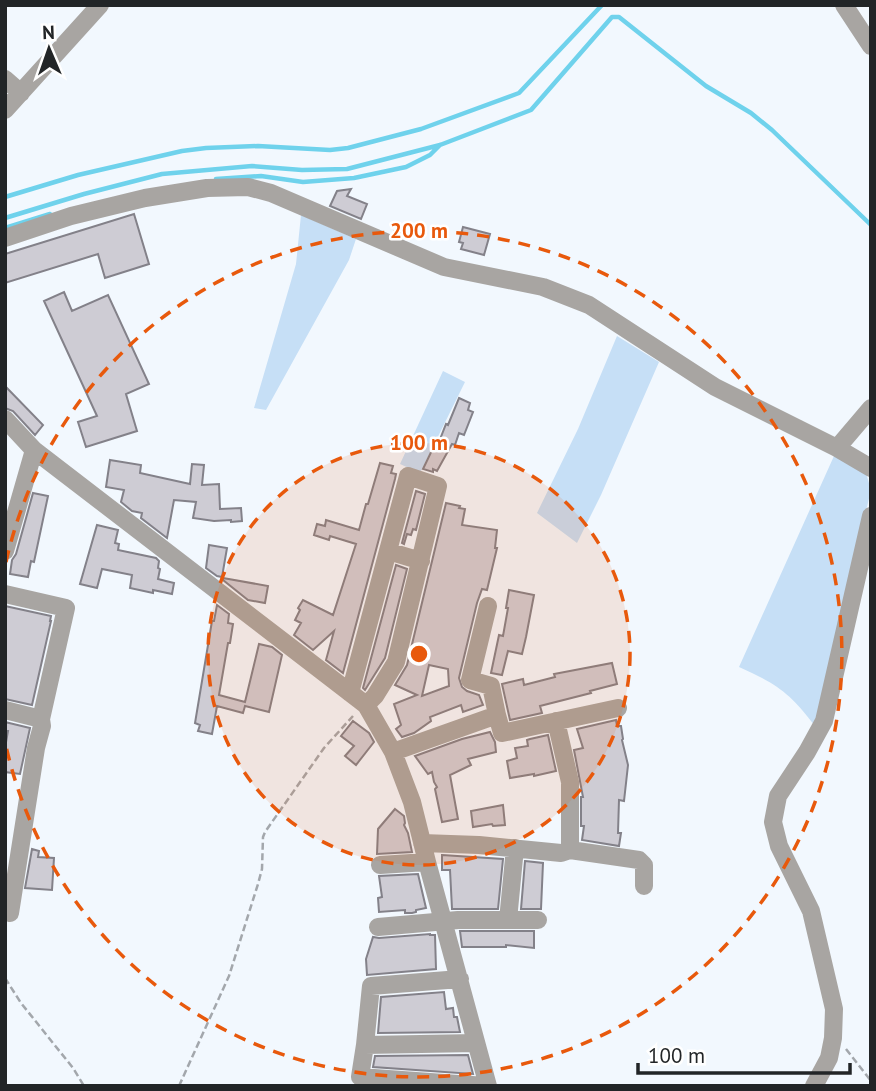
<svg xmlns="http://www.w3.org/2000/svg" width="876" height="1091" font-family="'PT Sans',sans-serif">
<style>
.green{fill:#c6dff6}
.lines{fill:none;stroke-linecap:round;stroke-linejoin:round}
.stream{stroke:#6fd2ec;stroke-width:4.5}
.building{fill:#ceccd4;stroke:#838189;stroke-width:2;fill-rule:evenodd}
.path{stroke:#a3a7ac;stroke-width:2.5;stroke-dasharray:7 3.5;stroke-linecap:butt}
.minor{stroke:#a8a5a2;stroke-width:18}
.ring{fill:none;stroke:#e8590c;stroke-width:3.5;stroke-dasharray:12 9}
.centre{fill:#e8590c;stroke:#fff;stroke-width:3.5}
.ring-label{font-size:21px;text-anchor:middle;font-weight:bold;fill:#e8590c;stroke:#fff;stroke-width:5;stroke-linejoin:round;paint-order:stroke}
</style>
<rect width="100%" height="100%" fill="#f2f8fe"/>
<path class="green" d="M 301,215 L 356,239 L 349,260 L 266,410 L 254,408 L 296,264 Z
M 617,336 L 659,362 L 601,495 L 577,543 L 537,513 L 578,429 Z
M 443,371 L 465,382 L 420,473 L 400,464 Z
M 834,456 L 866,473 L 871,490 L 815,726 C 790,693 777,684 739,667 Z"/>
<g class="lines">
<path class="stream" d="M 216,179 L 261,176 L 303,182 L 354,178 L 406,167 L 430,155 L 440,145
M 5,197 L 78,175 L 182,151 L 206,148 L 258,146 L 330,150 L 348,148 L 421,129 L 519,93 L 602,5
M 5,218 L 84,194 L 162,174 L 252,166 L 302,170 L 347,169 L 440,145 L 531,110 L 612,17 L 619,17 L 706,86 L 751,113 L 772,130 L 871,225
M 5,228 L 50,214"/>
</g>
<path class="building" d="M 351,189 L 347,196 L 367,204 L 361,219 L 330,206 L 337,191 Z
M 134,214 L 149,264 L 105,278 L 98,254 L 5,283 L 5,254 Z
M 463,227 L 490,234 L 484,255 L 461,249 L 463,243 L 459,242 Z
M 64,292 L 72,311 L 108,295 L 149,384 L 126,394 L 137,431 L 86,447 L 78,422 L 97,416 L 44,301 Z
M 5,386 L 43,425 L 35,435 L 13,411 L 5,408 Z
M 459,398 L 470,403 L 468,410 L 473,412 L 464,435 L 459,433 L 455,445 L 452,444 L 437,471 L 433,469 L 433,472 L 423,469 L 434,446 L 437,447 L 446,424 L 448,425 Z
M 110,460 L 141,465 L 140,473 L 190,484 L 192,464 L 204,465 L 202,485 L 219,484 L 220,509 L 241,508 L 242,521 L 231,522 L 231,520 L 214,521 L 193,518 L 196,502 L 174,500 L 167,538 L 141,518 L 142,513 L 132,511 L 121,502 L 124,490 L 106,487 Z
M 380,463 L 393,466 L 391,473 L 396,474 L 395,479 L 343,673 L 326,660 L 334,631 L 313,650 L 294,635 L 301,623 L 295,620 L 300,610 L 298,608 L 303,600 L 333,615 L 356,544 L 330,536 L 329,540 L 314,535 L 317,524 L 325,526 L 326,520 L 359,530 L 366,504 L 368,504 Z
M 416,491 L 425,494 L 416,530 L 413,529 L 411,535 L 407,534 L 404,544 L 402,543 Z
M 33,493 L 48,496 L 34,562 L 31,561 L 28,577 L 10,574 L 12,560 L 16,554 Z
M 446,503 L 460,506 L 459,508 L 465,509 L 462,525 L 497,530 L 495,548 L 497,548 L 487,590 L 482,589 L 477,603 L 459,678 L 462,687 L 467,691 L 479,695 L 483,705 L 463,712 L 461,705 L 430,717 L 431,721 L 414,733 L 402,737 L 396,729 L 401,725 L 394,704 L 417,695 L 395,685 L 407,665 ZM 429,665 L 448,669 L 449,686 L 422,696 Z
M 97,525 L 118,530 L 115,543 L 119,544 L 118,550 L 156,558 L 159,561 L 158,568 L 160,569 L 158,579 L 174,583 L 172,594 L 153,590 L 153,593 L 130,588 L 132,575 L 102,569 L 97,588 L 80,584 Z
M 209,545 L 227,548 L 222,577 L 217,576 L 206,568 Z
M 396,565 L 407,569 L 385,658 L 365,690 L 363,688 Z
M 223,578 L 268,586 L 265,603 L 248,600 L 223,580 Z
M 509,590 L 534,595 L 526,637 L 522,654 L 508,651 L 502,675 L 491,673 L 499,635 L 503,636 L 508,608 L 506,608 Z
M 217,605 L 229,614 L 228,623 L 233,624 L 230,643 L 228,643 L 219,695 L 245,702 L 259,644 L 272,647 L 282,655 L 269,712 L 245,706 L 243,713 L 217,706 L 212,734 L 198,731 L 200,725 L 195,723 L 212,621 L 214,621 Z
M 5,606 L 51,616 L 50,621 L 51,621 L 32,705 L 5,699 Z
M 612,663 L 617,684 L 590,691 L 591,693 L 540,706 L 542,713 L 510,720 L 502,684 L 523,679 L 524,685 L 555,677 L 554,674 Z
M 616,720 L 617,726 L 621,726 L 623,739 L 622,740 L 628,765 L 624,801 L 619,800 L 618,833 L 621,833 L 619,846 L 582,840 L 584,826 L 581,826 L 581,797 L 583,797 L 574,750 L 583,748 L 577,729 Z
M 353,721 L 369,733 L 374,742 L 356,765 L 345,756 L 354,746 L 341,736 Z
M 5,722 L 30,728 L 20,774 L 5,772 L 5,748 L 8,731 L 5,731 Z
M 490,732 L 495,742 L 496,752 L 468,759 L 471,765 L 450,775 L 458,819 L 442,822 L 435,789 L 437,787 L 434,782 L 432,772 L 428,774 L 415,756 L 462,739 Z
M 548,735 L 556,771 L 534,776 L 534,774 L 510,778 L 507,761 L 517,758 L 515,748 L 528,746 L 527,740 L 530,739 Z
M 503,805 L 505,825 L 493,826 L 492,824 L 473,827 L 471,811 Z
M 395,809 L 404,816 L 405,823 L 404,825 L 408,833 L 412,852 L 377,854 L 378,829 Z
M 32,849 L 39,851 L 38,857 L 54,858 L 52,890 L 25,888 Z
M 442,855 L 503,859 L 498,909 L 452,909 L 450,870 L 442,870 Z
M 525,861 L 543,863 L 541,909 L 521,909 Z
M 418,874 L 426,908 L 416,910 L 416,912 L 412,913 L 405,913 L 405,910 L 379,912 L 378,898 L 382,897 L 379,876 Z
M 460,931 L 534,931 L 534,948 L 506,945 L 506,947 L 462,947 Z
M 430,934 L 430,935 L 435,935 L 436,969 L 367,975 L 366,959 L 373,937 L 379,938 Z
M 444,992 L 446,1009 L 453,1008 L 454,1017 L 457,1017 L 460,1032 L 378,1033 L 381,997 Z
M 468,1055 L 473,1074 L 373,1067 L 375,1056 Z"/>
<g class="lines">
<path class="path" d="M 5,978 L 21,1003 L 73,1068 L 84,1086
M 846,1049 L 871,1081
M 179,1086 L 229,976 L 258,884 L 262,869 L 263,837 L 265,832 L 324,748 L 353,716"/>
<path class="minor" d="M 844,5 L 871,46
M 5,79 L 21,93
M 5,110 L 100,5
M 5,238 L 71,216 L 145,198 L 207,188 L 248,187 L 271,193 L 444,267 L 543,287 L 589,305 L 715,387 L 837,448 L 871,468
M 5,419 L 34,450 L 366,705 L 393,752 L 412,802 L 427,862 L 488,1086
M 837,448 L 871,408
M 5,551 L 34,450
M 388,551 L 421,561
M 5,594 L 66,608 L 41,719 L 5,710
M 350,693 L 408,476 L 438,486 L 396,662 L 375,696 L 366,705
M 497,715 L 502,733 L 618,708
M 556,721 L 570,782 L 570,850
M 393,752 L 497,715 L 491,686 L 470,680 L 488,606
M 422,843 L 479,845 L 561,853 L 570,850 L 639,860 L 644,865 L 644,886
M 380,865 L 427,862
M 10,913 L 36,748 L 42,726 L 41,719
M 508,920 L 538,920
M 378,927 L 458,920 L 508,920 L 515,848
M 460,979 L 371,986 L 365,1045 L 360,1077 L 486,1086
M 365,1045 L 476,1043
M 814,1086 L 829,1058 L 833,1038 L 834,1009 L 811,911 L 779,846 L 773,822 L 778,796 L 807,752 L 824,721 L 871,516"/>
</g>
<circle cx="419" cy="654" r="211" fill="#e8590c" fill-opacity=".12"/>
<g class="ring">
<circle cx="419" cy="654" r="211"/>
<path d="M6 562A423 423 0 1 1 6 746"/>
</g>
<circle cx="419" cy="654" r="10" class="centre"/>
<g class="ring-label">
<text x="419" y="238">200 m</text>
<text x="419" y="450">100 m</text>
</g>
<rect width="876" height="1091" fill="none" stroke="#222527" stroke-width="14"/>
<g transform="translate(49 49) rotate(358)" stroke="#ffffff" stroke-width="5" paint-order="stroke">
<path d="M0-5L12 26L0 18L-12 26Z" fill="#222527"/>
<text y="-10" font-size="19" font-weight="bold" text-anchor="middle" fill="#222527">N</text>
</g>
<path d="M638 1063v10h212v-10" fill="none" stroke="#222527" stroke-width="3.5"/>
<text x="648" y="1063" font-size="21" fill="#222527" stroke="#ffffff" stroke-width="5" paint-order="stroke">100 m</text>
</svg>
